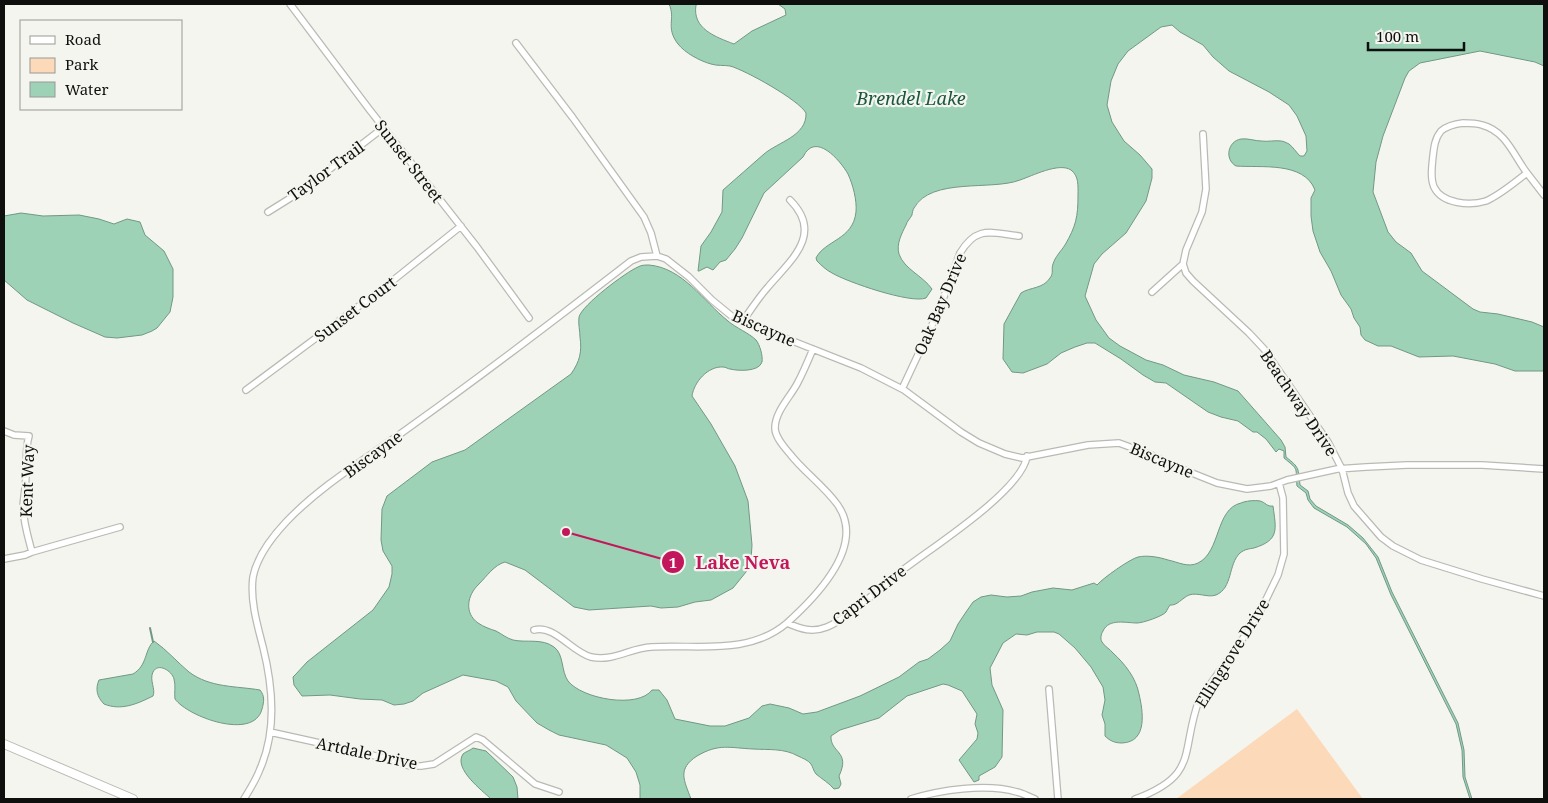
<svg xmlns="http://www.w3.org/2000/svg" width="1548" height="803" font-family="'Noto Serif',serif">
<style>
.green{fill:#fcd9b9}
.water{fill:#9dd2b7;stroke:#729884}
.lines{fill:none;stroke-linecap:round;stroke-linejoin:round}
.stream{stroke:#729884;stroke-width:2}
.minor-casing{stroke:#babab4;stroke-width:8}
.secondary-casing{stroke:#babab4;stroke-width:10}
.minor{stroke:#fff;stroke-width:5.5}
.secondary{stroke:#fff;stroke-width:8}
.labels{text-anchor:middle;stroke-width:4.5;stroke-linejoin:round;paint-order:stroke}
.street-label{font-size:16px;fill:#0f100e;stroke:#f5f5ef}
.water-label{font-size:18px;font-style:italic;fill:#19583e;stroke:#f5f5ef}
.leader{fill:none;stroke:#c2185b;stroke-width:2}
.callout-dot{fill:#c2185b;stroke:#f5f5ef;stroke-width:2}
.mark-label{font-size:15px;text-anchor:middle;font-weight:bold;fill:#fff}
.callout-label{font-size:18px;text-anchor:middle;font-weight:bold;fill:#c2185b;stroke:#f5f5ef;stroke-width:4.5;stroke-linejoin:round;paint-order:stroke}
</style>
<rect width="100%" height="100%" fill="#f5f5ef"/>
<path class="green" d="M 1297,709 L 1363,799 L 1176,799 Z"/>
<path class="water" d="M 669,4 L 698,4 L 696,5 C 692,29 716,37 734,44 L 752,31 L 786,15 L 785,9 L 778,4 L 1544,4 L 1544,66 L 1535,62 L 1480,51 L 1420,63 L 1409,71 L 1405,78 L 1383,136 L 1376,162 L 1373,192 L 1388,232 L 1396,242 L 1411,253 L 1422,271 L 1473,309 L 1480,312 L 1498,314 L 1532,322 L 1544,327 L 1544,371 L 1515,371 L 1495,364 L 1453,356 L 1419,357 L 1391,346 L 1378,346 L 1365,340 L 1361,335 L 1360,327 L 1354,318 L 1351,309 L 1341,295 L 1331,271 L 1320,252 L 1313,231 L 1311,216 L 1311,198 L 1315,190 C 1304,161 1260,168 1236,166 C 1224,159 1228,141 1241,139 C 1248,138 1255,141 1261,141 C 1268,142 1275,140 1281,141 C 1283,141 1287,143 1289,144 C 1293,147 1296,152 1300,156 L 1304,156 L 1307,151 L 1306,136 L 1297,116 L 1289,105 L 1269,92 L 1229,71 L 1213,57 L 1203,45 L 1180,32 L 1172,25 L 1161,27 L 1128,51 L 1118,64 L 1111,81 L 1107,105 L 1112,122 L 1124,141 L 1140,155 L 1152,169 L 1152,178 L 1146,201 L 1126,233 L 1102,254 L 1094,264 L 1085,296 L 1096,320 L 1109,338 L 1120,346 L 1146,360 L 1163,365 L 1184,375 L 1214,382 L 1238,391 L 1281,440 L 1285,447 L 1286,457 C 1300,468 1298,468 1300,485 L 1308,491 L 1310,499 L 1316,506 L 1348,525 L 1363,538 L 1378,557 L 1392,592 L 1458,723 L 1464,750 L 1465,777 L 1472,799 L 1470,799 L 1463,777 L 1462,750 L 1456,724 L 1391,595 L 1376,558 L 1366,544 L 1347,527 L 1314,508 L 1308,500 L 1306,493 L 1297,486 C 1295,467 1300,471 1284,458 L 1284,451 L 1279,449 L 1276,452 L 1266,439 L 1257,432 L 1253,432 L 1238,421 L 1221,417 L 1208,412 L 1166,383 L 1155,382 L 1143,375 L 1121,359 L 1095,343 L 1087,343 L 1075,347 L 1061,353 L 1047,364 L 1023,373 L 1012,372 L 1003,359 L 1004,324 L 1021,293 C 1030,287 1043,289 1050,278 C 1054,273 1051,269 1053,264 C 1055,257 1061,251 1065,245 C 1076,226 1078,217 1078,195 C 1078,186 1079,176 1071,170 C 1059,162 1032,176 1020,180 C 992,191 931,177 914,208 C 913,209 912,214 912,215 C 910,219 907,221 906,225 C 902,233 896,244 899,254 C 904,269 923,276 932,289 L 926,298 C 911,304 847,282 832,273 C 826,270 821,265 817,261 L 816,258 C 825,240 853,240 856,212 C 857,200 853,185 848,174 C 840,160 815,131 803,157 L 764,193 L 742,238 L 735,249 L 726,260 L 720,262 L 713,270 L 707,267 L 699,271 L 698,271 L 701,246 L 711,232 L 722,212 L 723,190 C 737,178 750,166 764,154 C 778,142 807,136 806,113 C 799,100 745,70 730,66 C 724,65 717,66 711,64 C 700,61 685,53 678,44 C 665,27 676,19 669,4 Z
M 21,213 L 43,216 L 79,215 L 99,219 L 114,224 L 127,219 L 140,222 L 145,235 L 164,251 L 173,269 L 173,297 L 170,312 L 157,328 L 152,331 L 142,335 L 117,338 L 105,337 L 73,323 L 27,300 L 4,280 L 4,216 Z
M 649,265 C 683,268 703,301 728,321 C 736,328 749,333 756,340 C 760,345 763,356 762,362 C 759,372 738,371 730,369 C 728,369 726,367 723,367 C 708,366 694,382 692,396 L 711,424 L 735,466 L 748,501 L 752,545 L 751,560 L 746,572 L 733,588 L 711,600 L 695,602 L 678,607 L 661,608 L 651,606 L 589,610 L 574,607 L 525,570 L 505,562 C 494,565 487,576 479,584 C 467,595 464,613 478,623 C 484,627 490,629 496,631 C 502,634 506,638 513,640 C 526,643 542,638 554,647 C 564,654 561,671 568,681 C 582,699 638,709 652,690 L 659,690 L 667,700 L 675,719 L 710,726 L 725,726 L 749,718 L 762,706 L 770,704 L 789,708 L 803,714 L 817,712 L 860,696 L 899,677 L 919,662 L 928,659 L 940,650 L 950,641 L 958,624 L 966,612 L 973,602 L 981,597 L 991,595 L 1007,597 L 1021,596 L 1032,592 L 1053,588 L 1072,590 L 1094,583 L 1097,585 C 1103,578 1130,559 1138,557 C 1147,555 1159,557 1168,560 C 1178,562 1188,568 1198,563 C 1221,552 1215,509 1241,503 C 1245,501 1255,500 1260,501 C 1265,502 1267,507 1273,506 C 1276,529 1280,540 1254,548 C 1249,549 1245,549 1240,553 C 1228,564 1233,588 1216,595 C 1207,598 1198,592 1189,595 C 1182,598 1177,606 1170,605 C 1168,608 1167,610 1166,612 C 1163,616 1143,623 1137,623 C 1126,623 1109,618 1103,631 C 1101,634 1100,639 1102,642 C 1104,646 1110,649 1113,653 C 1125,664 1136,678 1139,694 C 1143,711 1148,742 1122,743 C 1115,743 1110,741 1105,736 L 1105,724 L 1102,715 L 1105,700 L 1103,687 L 1091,667 L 1075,648 L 1059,634 L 1054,632 L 1037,632 L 1027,635 L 1016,634 L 1003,643 L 990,668 L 992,685 L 1003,710 L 1002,757 L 995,767 L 979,776 L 979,780 L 974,782 L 959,760 L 977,739 L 978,733 L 975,724 L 977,714 L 962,691 L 948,685 L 943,684 L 907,696 L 879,718 L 840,730 L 831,736 C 830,753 851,751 839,776 L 841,784 L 839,788 L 834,789 C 829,783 822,779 816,774 C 813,770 813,767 811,764 C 808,760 802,758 798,756 C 784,748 768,750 753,749 C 730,748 719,743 697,756 C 677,769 684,780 691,799 L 640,799 L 640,785 L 636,772 L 627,758 L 606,745 L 559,735 L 549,730 L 537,723 L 516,701 L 508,687 L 496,681 L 463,675 L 423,693 L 413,701 L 404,704 L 394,705 L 382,700 L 360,699 L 330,695 L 302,696 L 294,685 L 293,677 L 296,674 L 307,662 L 373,610 L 389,587 L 392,574 L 392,566 L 383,551 L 381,540 L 382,509 L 387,496 L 432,462 L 465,450 L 571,374 C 580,361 582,352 580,337 C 580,331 578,324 579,317 C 582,305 626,272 638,267 C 641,265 645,265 649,265 Z
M 154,641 C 167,650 177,662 189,672 C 210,688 237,686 260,690 C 265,696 264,702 262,709 C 254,741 188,717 175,699 C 174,693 176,686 174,679 C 172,671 158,662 153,672 C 149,680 156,689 153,696 C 137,704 121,711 104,704 C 97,697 95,689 99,680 L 133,674 C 148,665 144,650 154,641 Z
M 473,748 L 486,751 L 513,777 L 517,787 L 518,799 L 491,799 C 483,791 453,769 463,754 C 465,752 471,750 473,748 Z"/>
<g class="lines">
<path class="stream" d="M 150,628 L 153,642"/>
<g class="minor-casing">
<path id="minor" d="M 290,4 L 369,109 L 477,247 L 529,318
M 516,43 L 573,118 L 644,217 L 651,233 L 657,256
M 1463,123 C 1469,123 1476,123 1482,125 C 1506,131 1514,156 1527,173 C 1515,182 1500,195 1486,201 C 1470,206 1442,204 1434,187 C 1430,178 1432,166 1433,156 C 1434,147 1435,138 1441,131 C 1447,126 1455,124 1463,123 Z
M 1527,173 L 1544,195
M 268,212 L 300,192 L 383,128
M 1183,264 L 1186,273 L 1193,281 L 1249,333 L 1264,349 L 1328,442 L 1342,469 L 1348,493 L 1354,506 L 1381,537 L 1393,546 L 1421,560 L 1482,579 L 1544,596
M 1152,292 L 1183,264 L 1186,250 L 1202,212 L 1206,189 L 1203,134
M 742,322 C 751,310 758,298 768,287 C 791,260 824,234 790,200
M 902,389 L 939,310 L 960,253 C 977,225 991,233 1019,236
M 246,390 L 386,286 L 461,226
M 4,431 L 14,435 L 29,436 C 25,449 27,460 26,474 C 26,485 24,495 23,506 C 23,521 28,537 32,552
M 4,559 L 25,555 L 32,552 L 120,527
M 787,623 C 816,597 867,545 837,504 C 823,485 804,472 790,454 C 784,447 775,437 775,428 C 775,412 790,397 797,384 C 803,373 808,361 813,349
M 534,630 C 554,624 573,653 591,657 C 613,662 630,648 651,647 C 697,644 748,656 787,623 C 801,629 812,633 827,627 C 851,617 881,586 903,570 C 931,548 1022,491 1027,456
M 1049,689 L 1058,799
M 270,732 L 365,753 L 410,766 L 421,766 L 434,764 L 476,737 L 483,740 L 535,784 L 559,792
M 244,799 C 250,789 256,780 260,769 C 277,731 273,687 263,647 C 257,624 250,600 253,577 C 257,556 272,537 286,522 C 322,484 372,455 414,424 C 488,371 560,316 631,261 L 641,257 L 657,256 L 666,259 L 689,277 L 712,300 L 734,318 L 861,368 L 904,390 L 961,432 L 979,443 L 1005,454 L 1022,458 L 1088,445 L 1119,443 L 1149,454 L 1182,469 L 1217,483 L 1247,489 L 1271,486 L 1287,480 L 1337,469 L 1366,467 L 1407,465 L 1482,465 L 1544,469
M 911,799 C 940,790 986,783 1017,792 C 1023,793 1029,797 1035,799
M 1135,799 C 1200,775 1180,752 1199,700 L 1256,620 L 1278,575 L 1284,554 L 1283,498 L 1279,483"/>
</g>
<g class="secondary-casing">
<path id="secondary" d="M 4,744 L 133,799"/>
</g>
<use href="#minor" class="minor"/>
<use href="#secondary" class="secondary"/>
</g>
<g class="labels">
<g class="street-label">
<text transform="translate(409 161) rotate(52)" y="6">Sunset Street</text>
<text transform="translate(326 171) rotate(-36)" y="6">Taylor Trail</text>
<text transform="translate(940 304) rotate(-67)" y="6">Oak Bay Drive</text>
<text transform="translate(355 309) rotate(-37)" y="6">Sunset Court</text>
<text transform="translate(764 328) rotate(24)" y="6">Biscayne</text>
<text transform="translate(1299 403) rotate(56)" y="6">Beachway Drive</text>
<text transform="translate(373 454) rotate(-36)" y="6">Biscayne</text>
<text transform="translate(1162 460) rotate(23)" y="6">Biscayne</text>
<text transform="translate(27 481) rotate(-88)" y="6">Kent Way</text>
<text transform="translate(869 595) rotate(-37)" y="6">Capri Drive</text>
<text transform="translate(1232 653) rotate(-58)" y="6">Ellingrove Drive</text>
<text transform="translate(367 753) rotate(12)" y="6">Artdale Drive</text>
</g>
<g class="water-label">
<text x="911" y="105">Brendel Lake</text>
</g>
</g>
<path class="leader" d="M566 532L673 562"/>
<g class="callout-dot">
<circle cx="566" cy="532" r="5"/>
<circle cx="673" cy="562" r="12"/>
</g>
<g class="mark-label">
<text x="673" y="568">1</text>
</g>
<g class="callout-label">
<text x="743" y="569">Lake Neva</text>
</g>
<rect width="1548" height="803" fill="none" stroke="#0f100e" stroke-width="10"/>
<rect x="20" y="20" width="162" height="90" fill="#f5f5ef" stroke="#999995"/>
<rect x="30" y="36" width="25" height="8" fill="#ffffff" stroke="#999995"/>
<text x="65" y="45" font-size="15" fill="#0f100e">Road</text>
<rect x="30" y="58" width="25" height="15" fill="#fcd9b9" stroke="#999995"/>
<text x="65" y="70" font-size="15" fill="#0f100e">Park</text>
<rect x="30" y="82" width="25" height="15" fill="#9dd2b7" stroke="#999995"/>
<text x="65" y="95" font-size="15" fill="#0f100e">Water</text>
<path d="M1368 42v8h96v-8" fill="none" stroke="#0f100e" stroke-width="2.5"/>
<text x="1376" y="42" font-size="15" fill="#0f100e" stroke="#f5f5ef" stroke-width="4" paint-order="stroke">100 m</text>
</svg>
